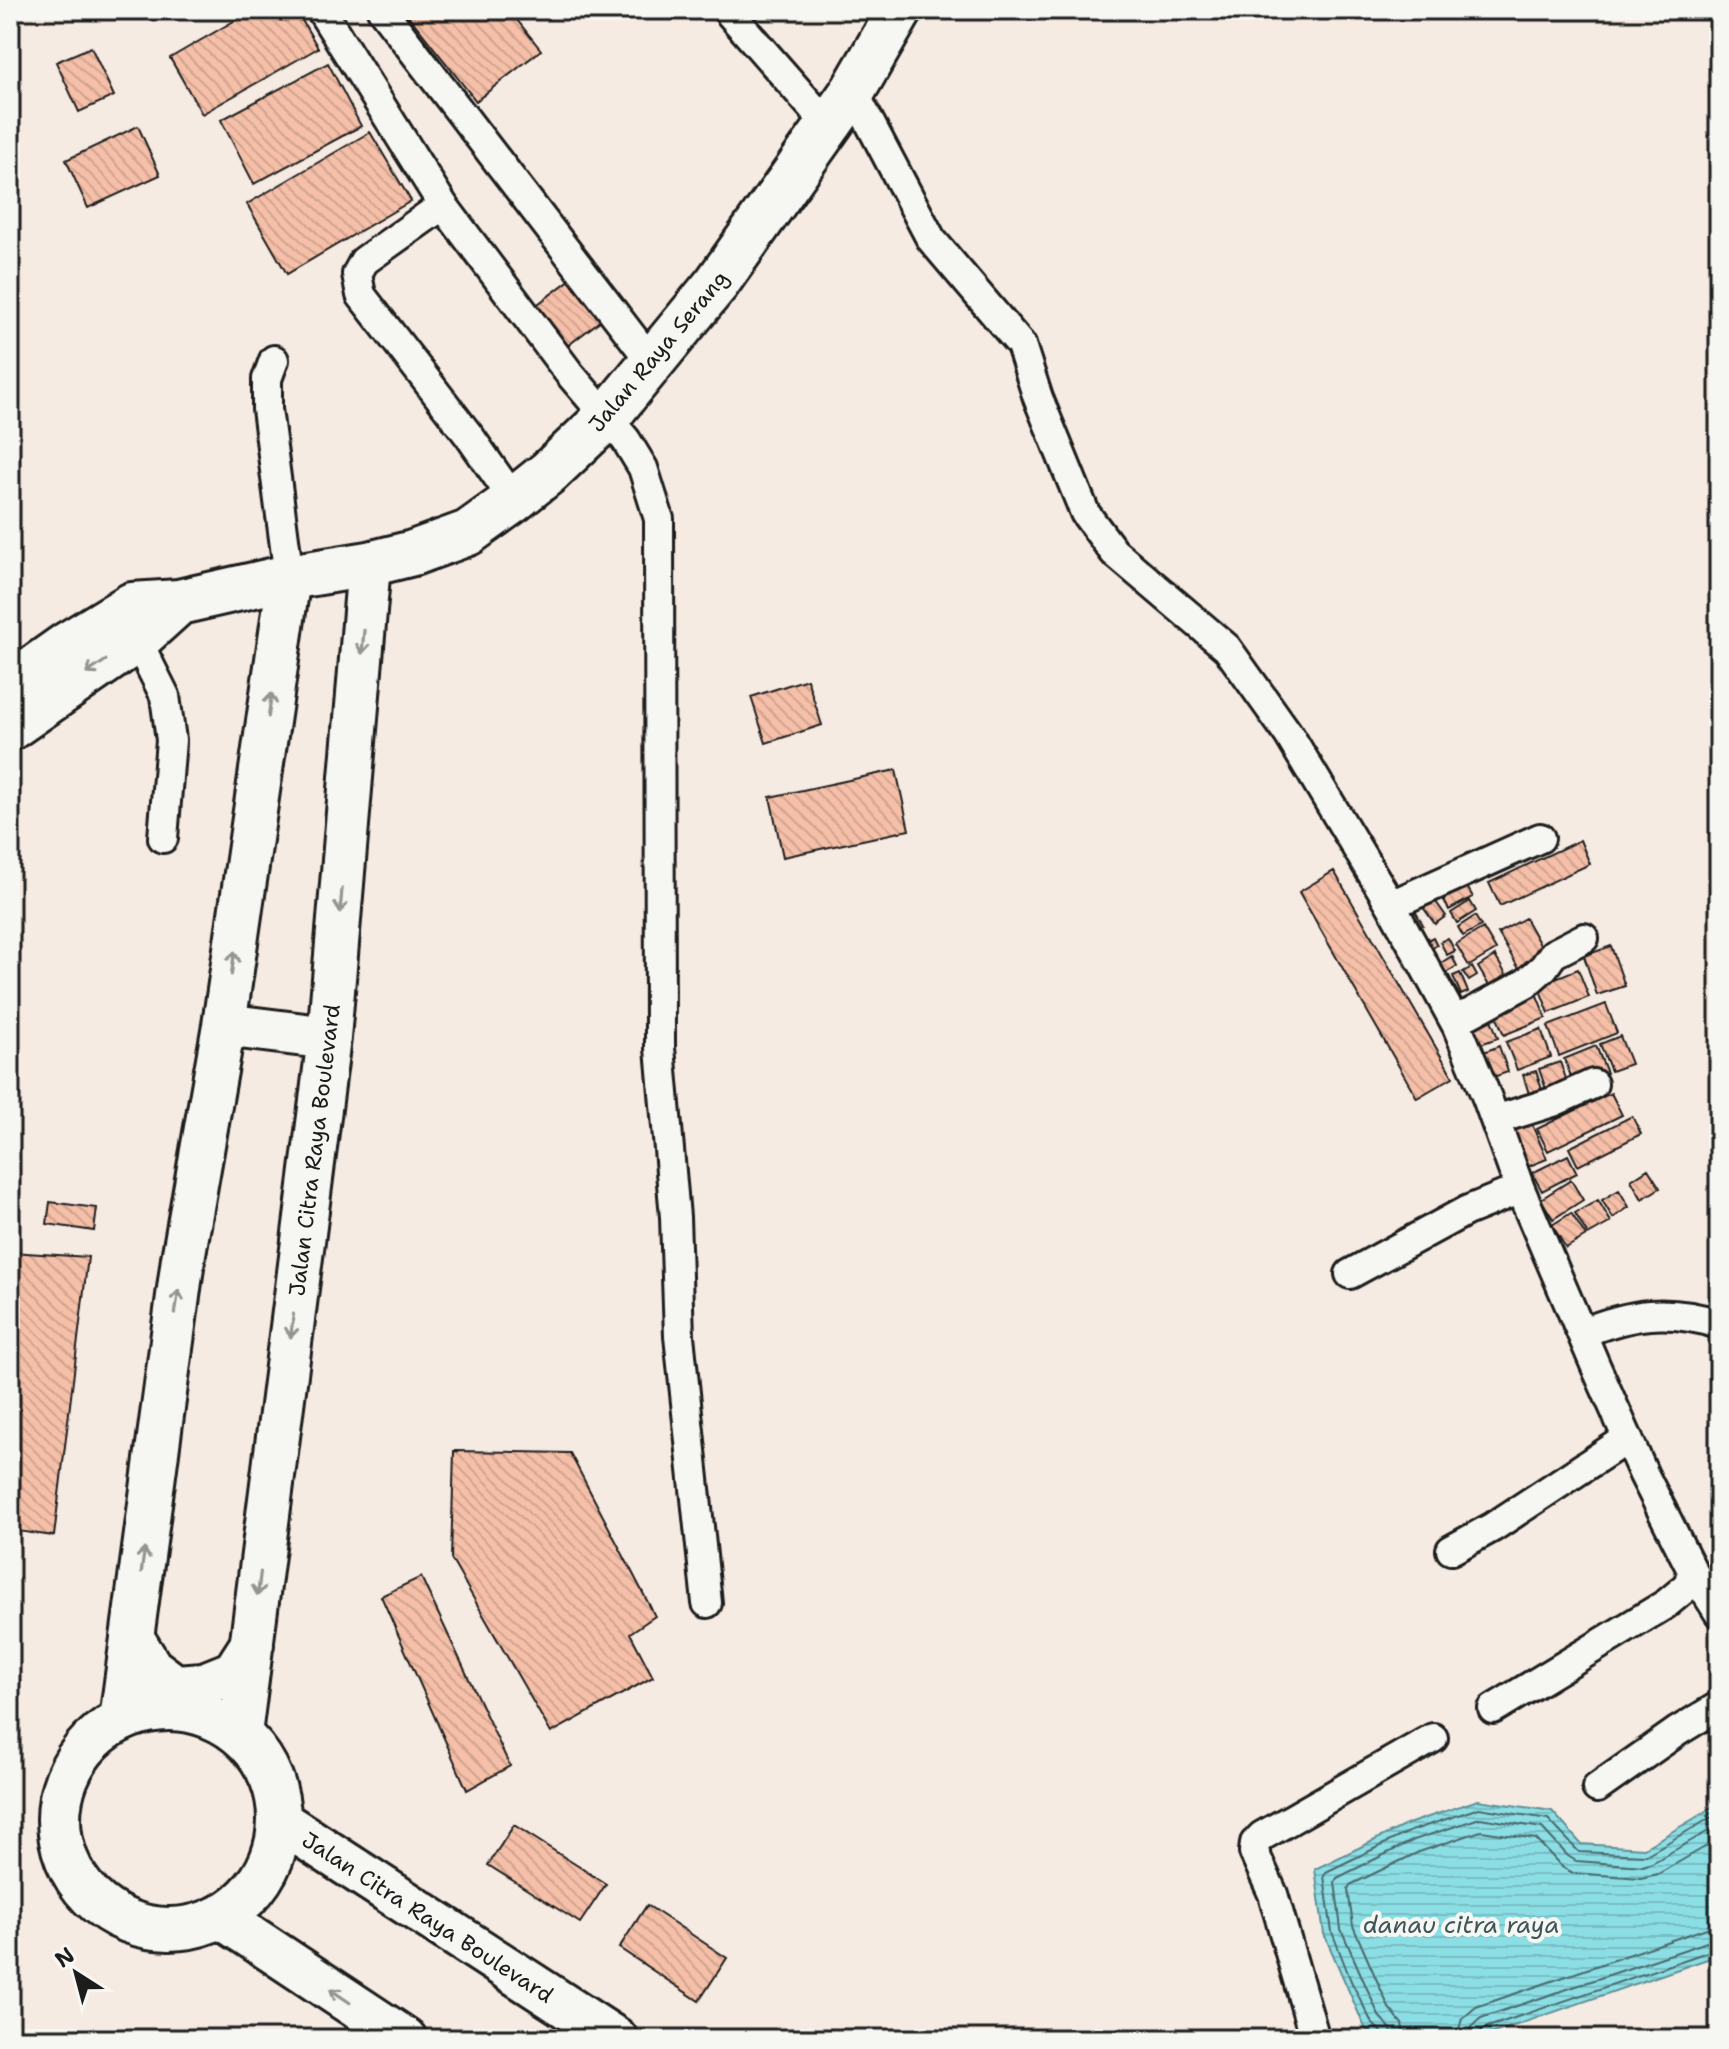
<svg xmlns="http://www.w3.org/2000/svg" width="1729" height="2049" font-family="'Shantell Sans',sans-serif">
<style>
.water{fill:url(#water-rules);stroke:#5f9095;stroke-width:2}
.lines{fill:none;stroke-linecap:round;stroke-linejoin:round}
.shore{stroke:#496a6c;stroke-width:2}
.building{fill:url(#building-back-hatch);stroke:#1c1c1c;stroke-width:2}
.minor-casing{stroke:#1c1c1c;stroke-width:34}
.secondary-casing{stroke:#1c1c1c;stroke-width:48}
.trunk-casing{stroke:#1c1c1c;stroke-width:50}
.minor{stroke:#f6f6f2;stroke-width:28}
.secondary{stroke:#f6f6f2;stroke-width:42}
.trunk{stroke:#f6f6f2;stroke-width:44}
.oneway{stroke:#949492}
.labels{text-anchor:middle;stroke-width:8;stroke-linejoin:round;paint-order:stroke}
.street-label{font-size:22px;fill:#1c1c1c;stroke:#f6f6f2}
.water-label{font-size:24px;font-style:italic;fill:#3e5658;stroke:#f6f6f2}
</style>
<defs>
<pattern id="water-rules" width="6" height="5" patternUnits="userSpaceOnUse" patternTransform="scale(2)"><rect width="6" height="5" fill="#8cdee5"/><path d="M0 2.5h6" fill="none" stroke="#78bec4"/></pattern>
<pattern id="building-back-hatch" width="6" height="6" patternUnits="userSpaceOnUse" patternTransform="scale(2)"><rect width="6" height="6" fill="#f5bfa8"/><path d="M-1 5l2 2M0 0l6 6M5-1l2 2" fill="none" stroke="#d1a490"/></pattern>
</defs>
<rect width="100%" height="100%" fill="#f6ebe3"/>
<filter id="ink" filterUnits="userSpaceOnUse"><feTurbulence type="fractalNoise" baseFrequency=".0125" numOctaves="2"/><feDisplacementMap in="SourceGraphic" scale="16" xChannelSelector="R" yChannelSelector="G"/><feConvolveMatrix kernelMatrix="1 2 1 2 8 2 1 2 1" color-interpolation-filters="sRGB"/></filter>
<g filter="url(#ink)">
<path class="water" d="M 1478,1800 L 1552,1811 L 1581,1844 L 1644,1848 L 1719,1804 L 1719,1955 L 1476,2039 L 1378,2039 L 1365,2028 L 1324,1934 L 1315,1869 L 1408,1824 Z"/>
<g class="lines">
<path class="shore" d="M 1383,2039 L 1381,2032 L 1372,2023 L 1351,1981 L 1332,1932 L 1324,1876 L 1326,1872 L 1411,1831 L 1479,1808 L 1548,1819 L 1579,1852 L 1646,1855 L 1719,1813
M 1393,2039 L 1391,2029 L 1379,2016 L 1341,1929 L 1335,1882 L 1337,1878 L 1414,1840 L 1480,1818 L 1542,1828 L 1568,1856 L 1576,1861 L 1643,1866 L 1652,1863 L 1719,1825
M 1405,2039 L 1402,2024 L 1389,2008 L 1353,1926 L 1348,1889 L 1350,1885 L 1419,1852 L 1481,1831 L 1536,1839 L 1562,1867 L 1573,1873 L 1641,1878 L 1658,1874 L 1719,1839
M 1456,2039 L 1462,2019 L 1476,2007 L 1707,1928 L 1719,1926
M 1468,2039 L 1471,2027 L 1481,2018 L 1719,1938
M 1479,2039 L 1480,2032 L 1485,2028 L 1719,1948"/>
</g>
<path class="building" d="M 146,10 L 169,10 L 153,20 Z
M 253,10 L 296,10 L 318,48 L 202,114 L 170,58 Z
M 404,10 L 509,10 L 541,50 L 476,101 Z
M 91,47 L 114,96 L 79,112 L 56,62 Z
M 328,63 L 361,126 L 254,184 L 221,120 Z
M 138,126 L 160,175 L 88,208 L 66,160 Z
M 370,132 L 411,201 L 287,274 L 247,204 Z
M 579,273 L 610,313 L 566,347 L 534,307 Z
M 807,679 L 822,725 L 766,743 L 751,697 Z
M 896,770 L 909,830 L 783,857 L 770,797 Z
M 1580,840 L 1590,864 L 1500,906 L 1489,883 Z
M 1334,871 L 1453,1077 L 1417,1098 L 1299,892 Z
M 1463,880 L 1473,897 L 1449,910 L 1440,893 Z
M 1431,895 L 1446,916 L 1435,924 L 1420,903 Z
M 1470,901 L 1476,911 L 1457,923 L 1451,913 Z
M 1414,909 L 1423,925 L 1413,931 L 1404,915 Z
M 1475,916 L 1481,926 L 1463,936 L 1458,927 Z
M 1525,918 L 1548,959 L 1522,974 L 1498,933 Z
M 1483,928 L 1496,950 L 1469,966 L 1456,944 Z
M 1433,937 L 1437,945 L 1423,953 L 1419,944 Z
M 1448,938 L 1455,951 L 1447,955 L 1440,942 Z
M 1611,946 L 1625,986 L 1597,995 L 1584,956 Z
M 1452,956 L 1457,966 L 1439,977 L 1433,968 Z
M 1495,956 L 1511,983 L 1494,994 L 1478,967 Z
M 1472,967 L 1477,976 L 1469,981 L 1463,972 Z
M 1578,969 L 1589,997 L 1549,1013 L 1538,985 Z
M 1460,973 L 1468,992 L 1461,995 L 1453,976 Z
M 1449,976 L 1462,1001 L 1451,1006 L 1438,982 Z
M 1536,993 L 1546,1018 L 1504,1035 L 1494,1010 Z
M 1606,1004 L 1617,1033 L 1559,1056 L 1548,1026 Z
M 1489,1014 L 1498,1038 L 1475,1046 L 1467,1023 Z
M 1541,1029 L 1551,1057 L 1517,1070 L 1506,1042 Z
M 1620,1036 L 1631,1064 L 1611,1071 L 1600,1044 Z
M 1499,1046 L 1508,1072 L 1485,1080 L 1476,1055 Z
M 1596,1046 L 1607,1073 L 1575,1086 L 1564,1059 Z
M 1560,1062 L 1569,1087 L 1548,1095 L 1539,1069 Z
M 1536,1071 L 1544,1096 L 1531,1100 L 1523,1075 Z
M 1611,1093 L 1622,1115 L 1548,1151 L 1537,1129 Z
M 1632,1116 L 1641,1134 L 1578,1166 L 1569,1148 Z
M 1530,1120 L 1547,1159 L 1527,1167 L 1511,1129 Z
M 1568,1155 L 1577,1173 L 1542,1191 L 1532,1173 Z
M 1648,1169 L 1660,1188 L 1642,1199 L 1631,1180 Z
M 1571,1180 L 1583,1200 L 1553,1219 L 1541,1199 Z
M 1619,1190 L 1629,1207 L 1613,1218 L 1602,1200 Z
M 1598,1200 L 1611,1222 L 1588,1235 L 1575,1213 Z
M 50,1202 L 97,1208 L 94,1231 L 47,1224 Z
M 1571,1213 L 1586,1236 L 1566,1248 L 1552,1225 Z
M 10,1252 L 88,1257 L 54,1536 L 10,1530 Z
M 454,1451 L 570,1453 L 655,1616 L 630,1633 L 653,1677 L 551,1733 L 451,1559 Z
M 421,1577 L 510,1766 L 467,1790 L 381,1596 Z
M 514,1825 L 606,1884 L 580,1923 L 488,1865 Z
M 647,1905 L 727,1958 L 699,2001 L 619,1948 Z"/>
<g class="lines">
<g class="minor-casing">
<path id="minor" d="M 321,10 L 443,205 L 569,373 L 626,440 L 643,468 L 659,519 L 660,1048 L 675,1217 L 679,1336 L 707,1603
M 382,10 L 653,364
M 727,10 L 827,124
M 853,91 L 931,239 L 1021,345 L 1038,398 L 1085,513 L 1114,552 L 1227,648 L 1289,735 L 1391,905 L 1457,1026 L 1487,1098 L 1520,1189 L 1596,1367 L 1644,1475 L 1693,1572 L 1689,1585 L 1666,1604 L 1493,1709
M 443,205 L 364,261 L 357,274 L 361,295 L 470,437 L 514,500
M 274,360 L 267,379 L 267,409 L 289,577
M 137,640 L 165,696 L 171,740 L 163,838
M 1391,905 L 1540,838
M 1453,1018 L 1469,1014 L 1526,983 L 1544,967 L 1553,954 L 1584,938
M 1495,1120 L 1553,1102 L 1593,1084
M 1350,1274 L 1466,1211 L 1520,1189
M 1582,1333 C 1631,1313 1668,1308 1719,1324
M 1451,1550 L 1493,1527 L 1628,1438
M 1693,1572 L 1719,1613
M 1597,1788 L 1678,1731 L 1719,1706
M 1315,2039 L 1273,1894 L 1254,1852 L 1255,1843 L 1262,1836 L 1433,1738"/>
</g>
<g class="secondary-casing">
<path id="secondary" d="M 224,1025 L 329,1038
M 132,1637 L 151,1668 L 175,1686 L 204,1684 L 234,1672 L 252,1644
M59 1819a110 110 0 1 1 220 0a110 110 0 1 1-220 0Z
M 121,1720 L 183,1259 L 224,1025 L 289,577
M 240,1734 L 329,1038 L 369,564
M 280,1821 L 616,2039
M 221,1917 L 405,2039"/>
</g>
<g class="trunk-casing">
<path id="trunk" d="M 10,685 L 68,644 L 132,605 L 179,602 L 289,577 L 369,564 L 413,553 L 468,533 L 514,500 L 549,472 L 607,417 L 717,283 L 853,91 L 900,10
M 10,728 L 137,640 L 179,602"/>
</g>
<use href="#minor" class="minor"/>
<use href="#secondary" class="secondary"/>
<use href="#trunk" class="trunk"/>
</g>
<defs><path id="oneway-shaft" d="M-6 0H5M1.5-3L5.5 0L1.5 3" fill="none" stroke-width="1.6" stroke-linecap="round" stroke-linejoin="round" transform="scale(2)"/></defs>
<g class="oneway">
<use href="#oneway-shaft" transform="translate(363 642) rotate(95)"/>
<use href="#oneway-shaft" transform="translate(96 667) rotate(146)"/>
<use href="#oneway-shaft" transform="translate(270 705) rotate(-82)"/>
<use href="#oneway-shaft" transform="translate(341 901) rotate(95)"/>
<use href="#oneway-shaft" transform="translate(233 963) rotate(-82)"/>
<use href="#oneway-shaft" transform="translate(177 1302) rotate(-82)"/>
<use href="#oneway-shaft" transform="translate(292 1326) rotate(97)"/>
<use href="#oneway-shaft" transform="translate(143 1560) rotate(-82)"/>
<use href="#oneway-shaft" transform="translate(259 1584) rotate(97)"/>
<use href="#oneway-shaft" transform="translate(340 1996) rotate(-146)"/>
</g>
</g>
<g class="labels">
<g class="street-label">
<text transform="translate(658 351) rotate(-50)" y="8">Jalan Raya Serang</text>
<text transform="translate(314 1150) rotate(-83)" y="8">Jalan Citra Raya Boulevard</text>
<text transform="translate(428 1917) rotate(33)" y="8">Jalan Citra Raya Boulevard</text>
</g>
<g class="water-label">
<text x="1461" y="1933">danau citra raya</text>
</g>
</g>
<rect width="1729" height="2049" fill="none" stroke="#f6f6f2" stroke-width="40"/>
<rect x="20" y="20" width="1689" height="2009" fill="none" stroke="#1c1c1c" stroke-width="3" filter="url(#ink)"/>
<g transform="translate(76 1973) rotate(324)" stroke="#f6f6f2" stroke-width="6" paint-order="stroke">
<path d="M0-6L14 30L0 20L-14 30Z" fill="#1c1c1c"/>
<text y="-12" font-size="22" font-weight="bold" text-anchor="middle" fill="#1c1c1c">N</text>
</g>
</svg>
